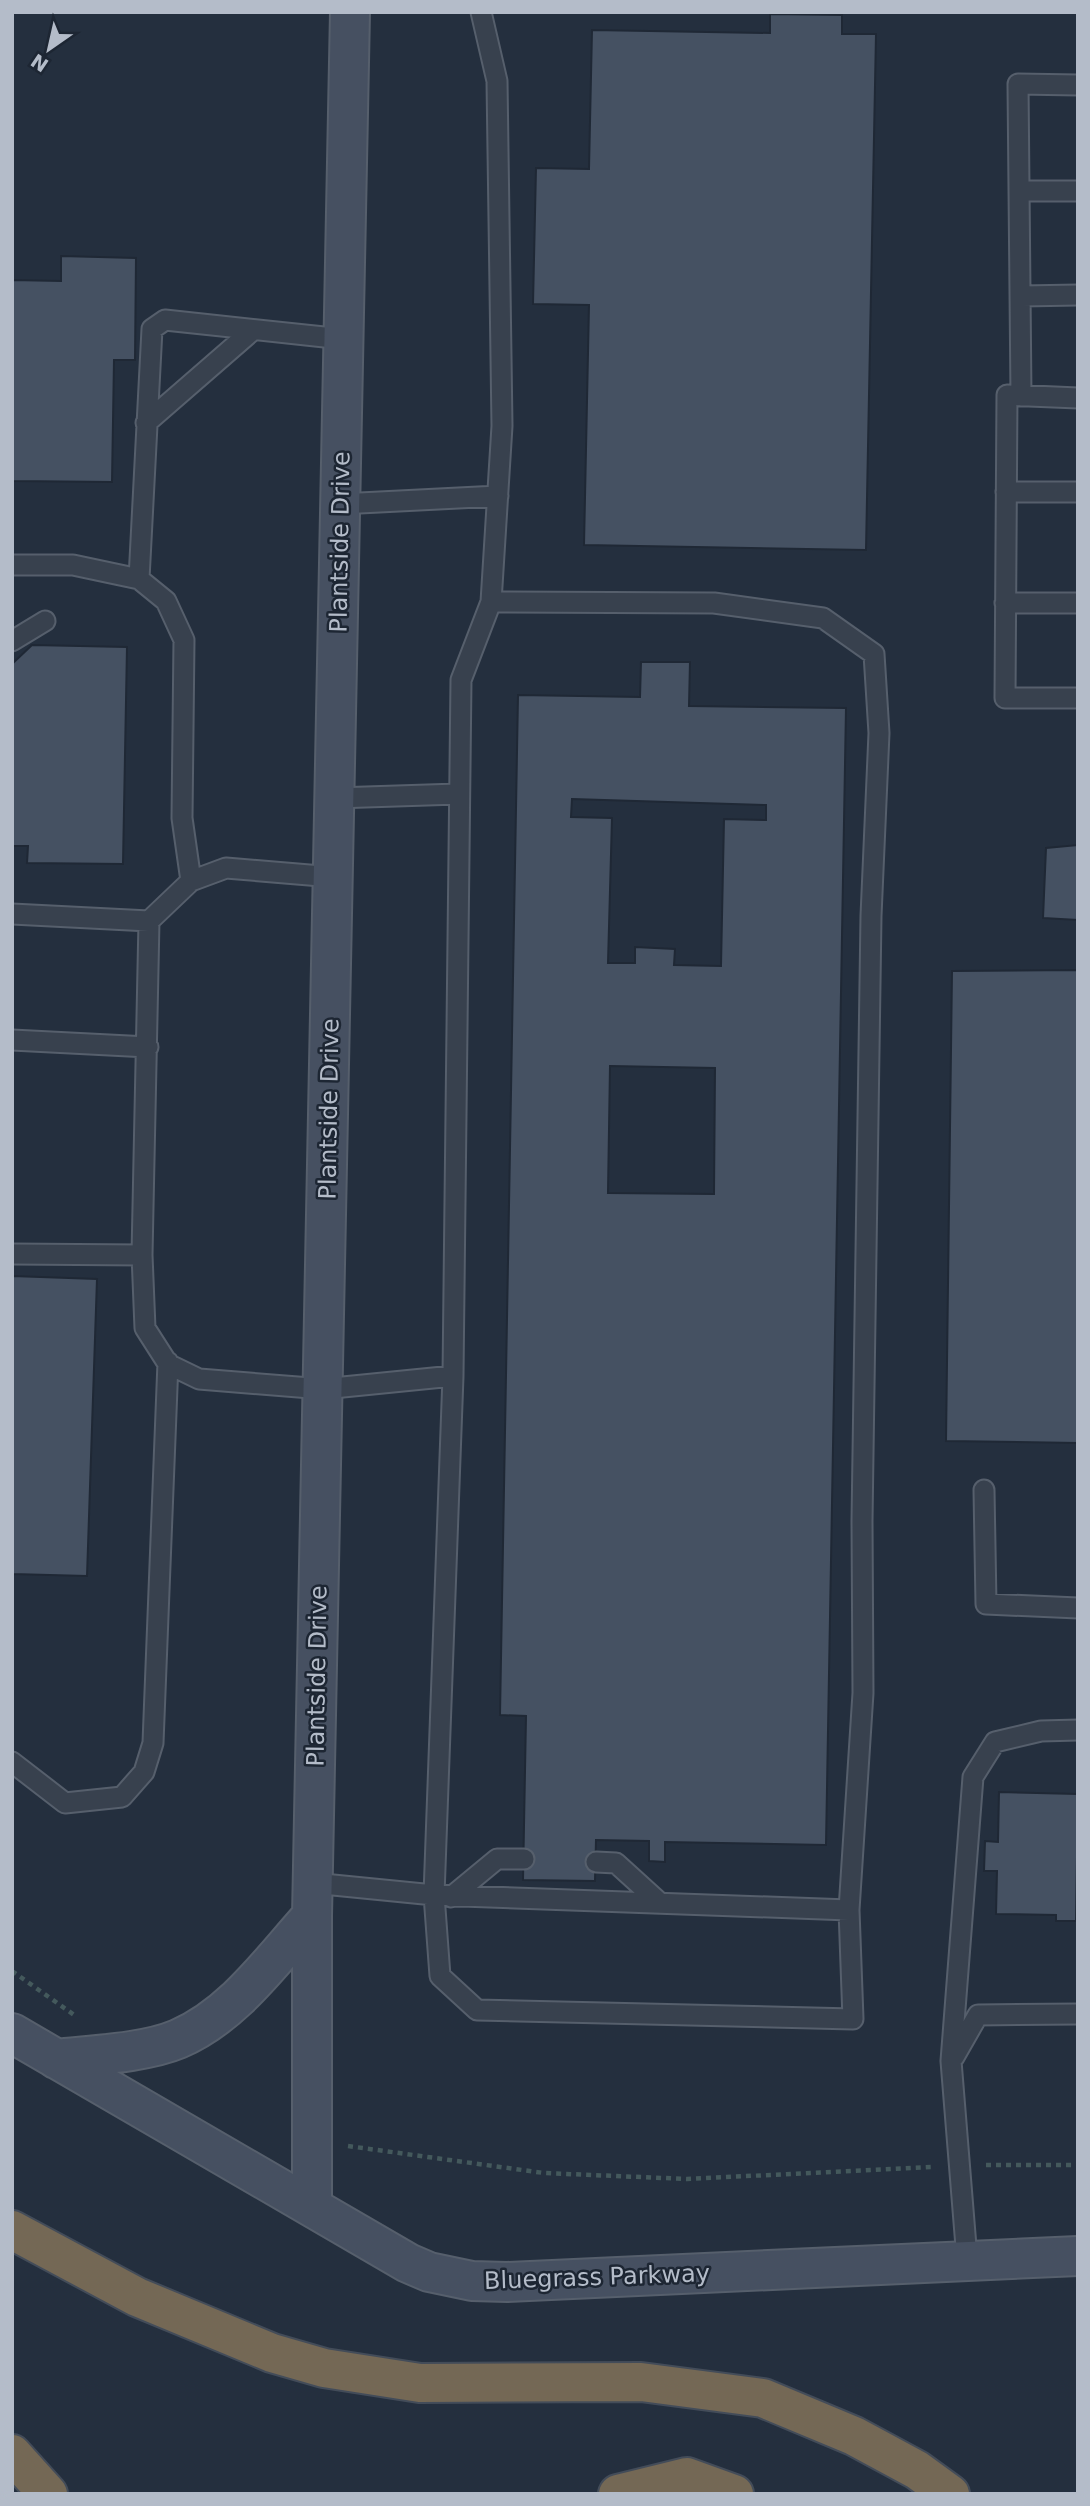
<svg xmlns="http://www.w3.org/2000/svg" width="1090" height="2506" font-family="'DejaVu Sans',sans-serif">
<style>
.building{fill:#455162;stroke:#1f2835;stroke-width:2;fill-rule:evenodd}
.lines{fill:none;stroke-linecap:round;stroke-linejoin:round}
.lane-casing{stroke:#565f6c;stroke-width:23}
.secondary-casing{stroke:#565f6c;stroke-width:42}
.highway-casing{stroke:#434c59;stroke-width:42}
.path{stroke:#44595c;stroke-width:4.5;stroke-dasharray:5 5;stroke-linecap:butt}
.lane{stroke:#38414e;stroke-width:19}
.secondary{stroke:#465061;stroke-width:38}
.highway{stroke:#746855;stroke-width:38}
.labels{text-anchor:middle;stroke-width:5;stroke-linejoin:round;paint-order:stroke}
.street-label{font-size:24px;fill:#b4bcc9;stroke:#1d2633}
</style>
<rect width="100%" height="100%" fill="#242f3e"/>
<path class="building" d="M 770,14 L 842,15 L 842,34 L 876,34 L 866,550 L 584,545 L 589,305 L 533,304 L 536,168 L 589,169 L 592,30 L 770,33 Z
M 61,256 L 136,258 L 135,360 L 114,360 L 112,482 L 12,481 L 12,280 L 61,281 Z
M 32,645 L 127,647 L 123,864 L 27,863 L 28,846 L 12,846 L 12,664 Z
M 641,662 L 690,662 L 689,706 L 846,708 L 826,1845 L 665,1842 L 665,1862 L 649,1861 L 649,1841 L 596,1840 L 595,1881 L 523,1880 L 526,1716 L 500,1715 L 518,695 L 640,697 ZM 572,799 L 766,805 L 766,820 L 724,819 L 721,966 L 674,965 L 675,949 L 635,947 L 635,963 L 608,963 L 612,818 L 571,817 ZM 610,1066 L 715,1068 L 714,1194 L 608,1193 Z
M 1078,845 L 1078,920 L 1043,918 L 1046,848 Z
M 1078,970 L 1078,1443 L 946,1441 L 952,971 Z
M 12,1276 L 97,1279 L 87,1576 L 12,1574 Z
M 999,1792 L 1078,1794 L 1076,1921 L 1056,1921 L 1056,1915 L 996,1914 L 997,1871 L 984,1871 L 985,1841 L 998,1842 Z"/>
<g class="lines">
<g class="lane-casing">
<path id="lane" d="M 1020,191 L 1078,191
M 1022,296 L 1078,295
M 1021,396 L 1018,84 L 1078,85
M 1078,398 L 1007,395 L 1005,698 L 1078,698
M 146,423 L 253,330
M 1006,492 L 1078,492
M 340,504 L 498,496
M 12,565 L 73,565 L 139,579 L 166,601 L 184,640 L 182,818 L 191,881
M 139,579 L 152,329 L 165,320 L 343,339
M 491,602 L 461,680 L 453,1376 L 434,1895 L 849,1910
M 1005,603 L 1078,603
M 12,641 L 45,621
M 335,798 L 458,794
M 12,914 L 149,921 L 191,881 L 226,868 L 333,877
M 149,921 L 142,1255 L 145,1328 L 168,1364 L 199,1379 L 323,1389 L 453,1376
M 12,1040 L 148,1047
M 12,1254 L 142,1255
M 984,1490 L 986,1604 L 1078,1608
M 12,1762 L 65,1803 L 122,1797 L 144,1772 L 153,1743 L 168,1362
M 596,1862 L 616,1863 L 660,1903
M 313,1883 L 434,1895 L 440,1976 L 477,2010 L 853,2019 L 849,1910 L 863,1693 L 862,1521 L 871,916 L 879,733 L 874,654 L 823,618 L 714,603 L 491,602 L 502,426 L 497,81 L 481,12
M 451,1897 L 497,1859 L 524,1859
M 954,2057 L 978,2015 L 1078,2014
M 967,2259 L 951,2061 L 973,1777 L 995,1742 L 1041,1731 L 1078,1730"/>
</g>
<g class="secondary-casing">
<path id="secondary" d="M 12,2033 L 408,2263 L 429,2272 L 472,2281 L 507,2282 L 1078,2256
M 56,2059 C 92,2055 145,2053 178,2039 C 234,2015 272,1960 312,1916
M 312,2206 L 312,1916 L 350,12"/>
</g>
<g class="highway-casing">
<path id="highway" d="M 12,2230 L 137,2297 L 272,2353 L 324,2368 L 420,2383 L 641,2382 L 763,2398 L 854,2436 L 917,2470 L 950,2494
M 12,2454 L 48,2494
M 618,2494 L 687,2477 L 734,2494"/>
</g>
<path class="path" d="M 12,1971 L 77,2017
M 348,2146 L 544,2173 L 687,2179 L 932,2167
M 986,2165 L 1078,2165"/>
<use href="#lane" class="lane"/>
<use href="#secondary" class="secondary"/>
<use href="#highway" class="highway"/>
</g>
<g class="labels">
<g class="street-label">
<text transform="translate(340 542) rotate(-89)" y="8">Plantside Drive</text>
<text transform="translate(329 1109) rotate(-89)" y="8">Plantside Drive</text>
<text transform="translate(317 1676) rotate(-89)" y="8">Plantside Drive</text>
<text transform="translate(597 2277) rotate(-2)" y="8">Bluegrass Parkway</text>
</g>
</g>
<rect width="1090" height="2506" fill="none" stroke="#b4bcc9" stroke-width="28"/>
<g transform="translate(49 49) rotate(214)" stroke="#1d2633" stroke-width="5" paint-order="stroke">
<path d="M0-5L12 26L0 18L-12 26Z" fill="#b4bcc9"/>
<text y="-10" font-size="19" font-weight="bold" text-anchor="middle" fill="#b4bcc9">N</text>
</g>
</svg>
